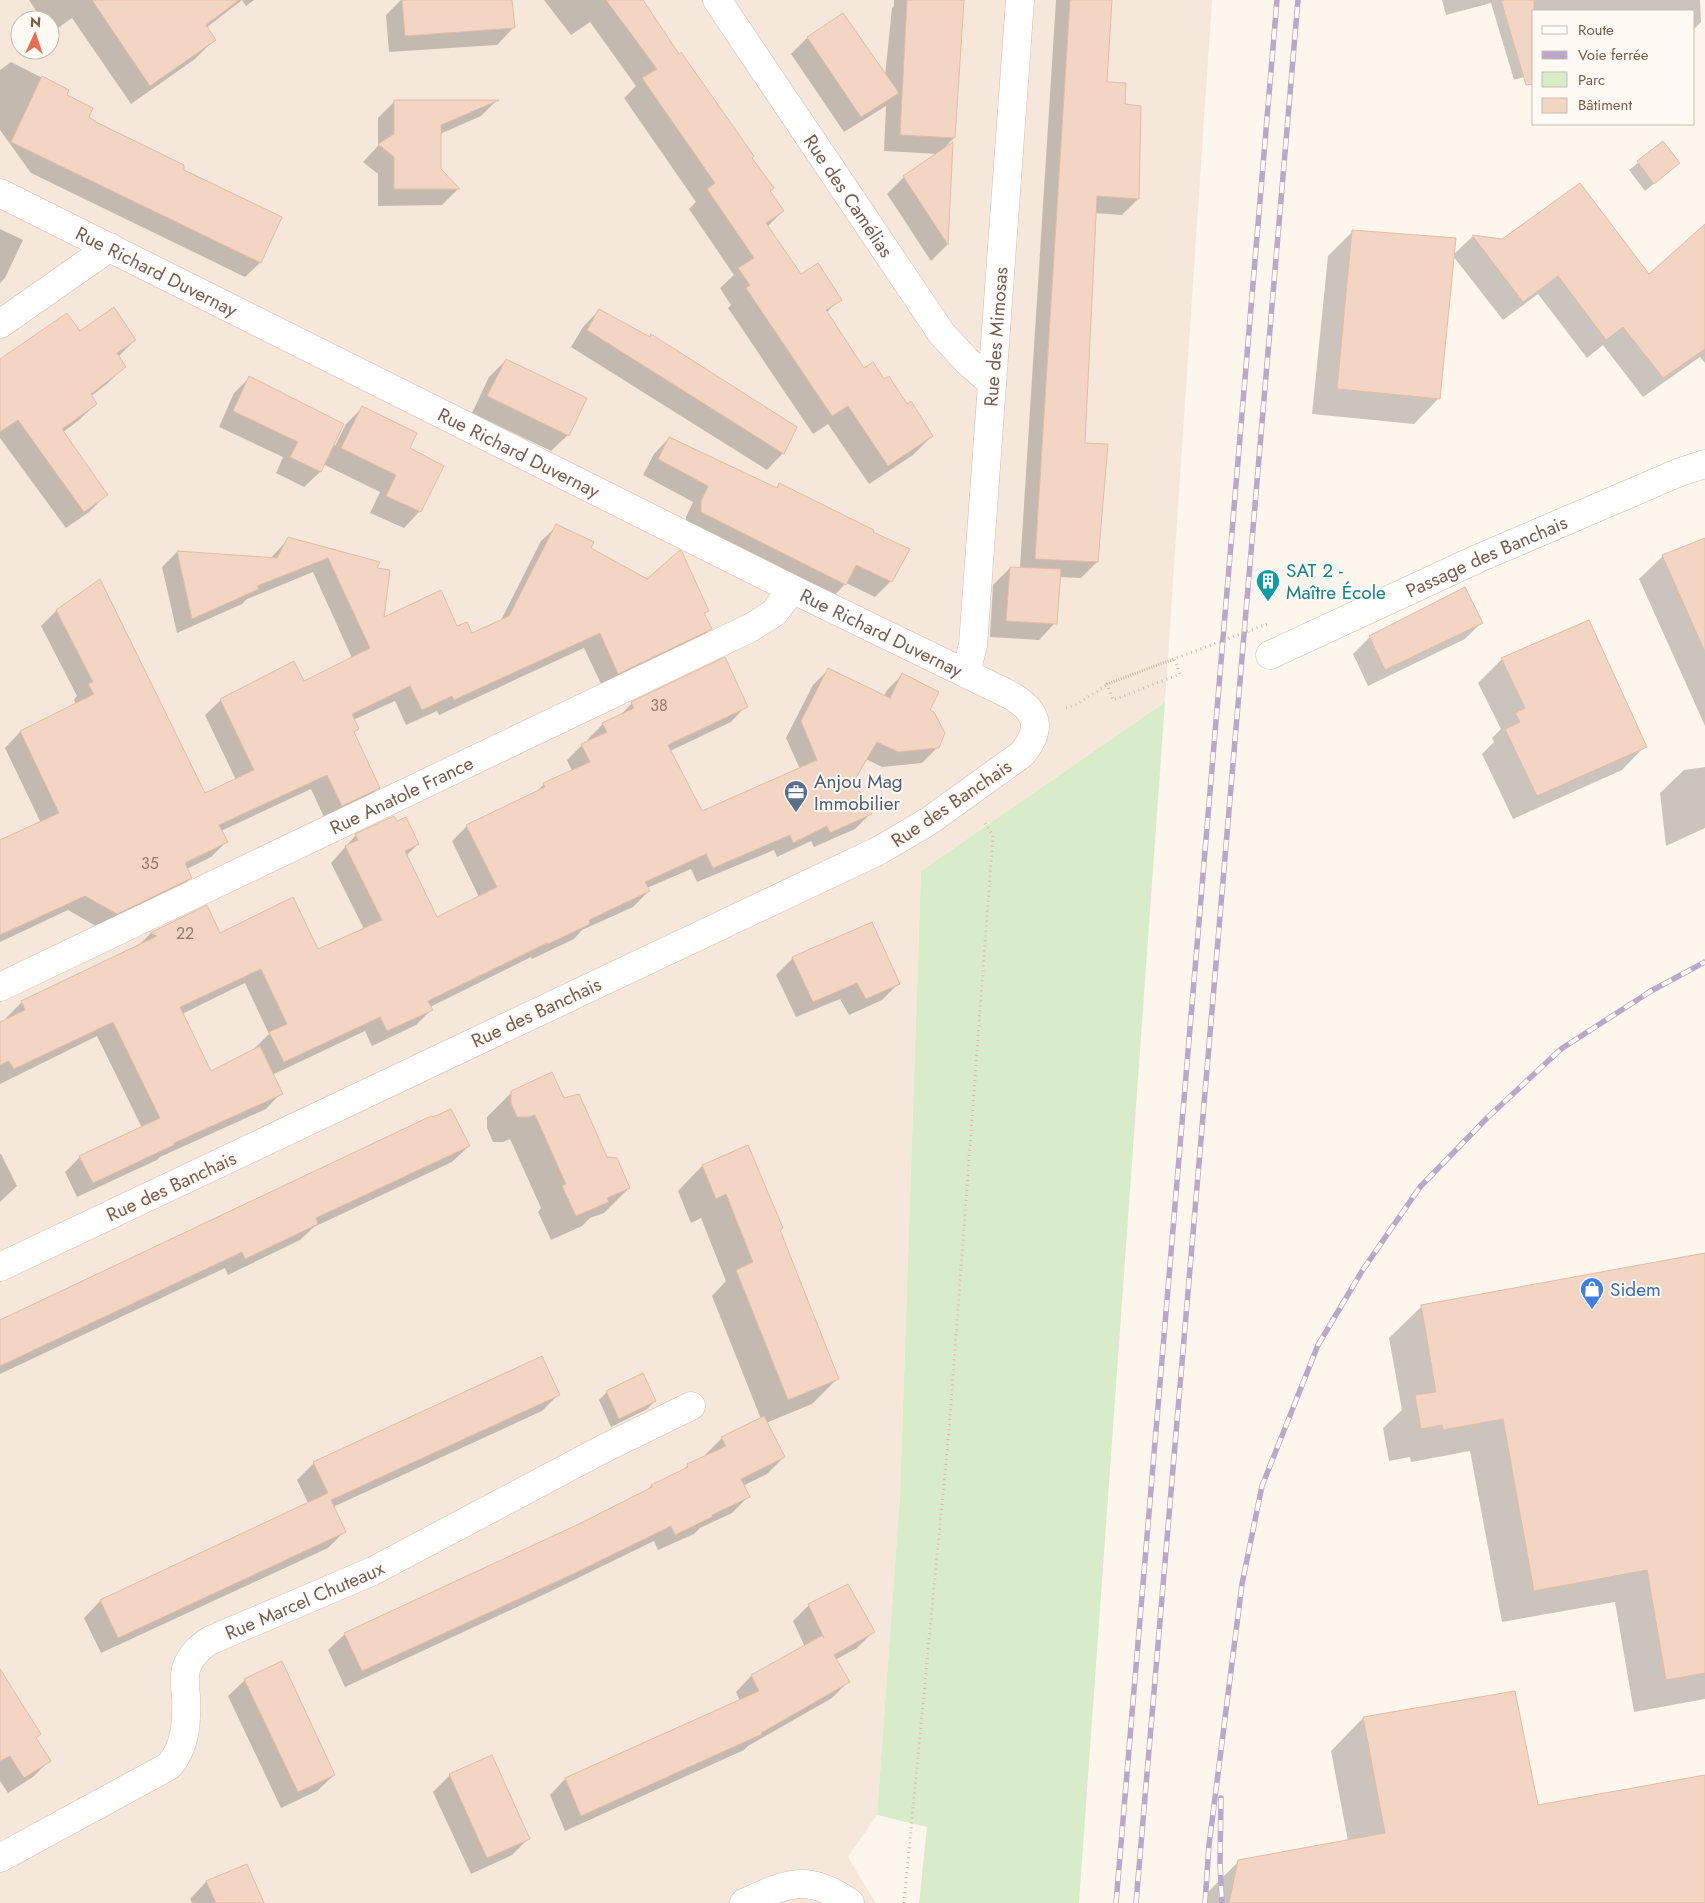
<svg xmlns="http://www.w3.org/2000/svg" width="1705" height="1903" font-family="Jost,sans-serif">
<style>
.residential{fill:#f5e8da;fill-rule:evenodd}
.green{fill:#d8ecc9}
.shadow{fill:#0003;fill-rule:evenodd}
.building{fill:#f3d5c3;stroke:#e6bba3}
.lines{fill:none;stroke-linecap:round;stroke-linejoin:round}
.minor-casing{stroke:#d1beb0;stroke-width:29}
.path{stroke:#d9b8a5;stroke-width:3;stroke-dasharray:1 4;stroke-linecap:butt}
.minor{stroke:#fff;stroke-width:28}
.rail-casing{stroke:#b9a8c9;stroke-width:5.5}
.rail{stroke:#fffaf3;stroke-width:4;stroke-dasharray:11;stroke-linecap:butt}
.path-bridge{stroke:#d9b8a5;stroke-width:3;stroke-dasharray:1 4;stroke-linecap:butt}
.labels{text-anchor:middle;stroke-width:4;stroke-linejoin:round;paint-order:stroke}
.number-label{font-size:16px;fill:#987a6a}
.street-label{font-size:19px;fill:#7a5c4d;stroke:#fffaf3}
.culture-label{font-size:19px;fill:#0d838f;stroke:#fffaf3;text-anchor:start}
.service-label{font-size:19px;fill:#4e5e75;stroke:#fffaf3;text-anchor:start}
.shop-label{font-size:19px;fill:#366cbe;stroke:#fffaf3;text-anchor:start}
</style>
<rect width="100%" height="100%" fill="#fdf6ec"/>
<path class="residential" d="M 0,0 L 1212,0 L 1165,702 L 921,871 L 900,1495 L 877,1815 L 848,1857 L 876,1903 L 0,1903 ZM 20,20 L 50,20 L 50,50 L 20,50 Z"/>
<path class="green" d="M 1165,702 L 1079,1903 L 919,1903 L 927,1827 L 877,1815 L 900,1495 L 921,871 Z"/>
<path class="shadow" d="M 29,0 L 242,0 L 206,28 L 214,40 L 195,59 L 131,104 L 72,18 L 51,33 L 50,20 L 42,20 Z
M 242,0 L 254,0 L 246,6 Z
M 401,0 L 511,0 L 513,28 L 497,45 L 389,52 L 386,15 Z
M 544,0 L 641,0 L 751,158 L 769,191 L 783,211 L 767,227 L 801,276 L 840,299 L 826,313 L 864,370 L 884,381 L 932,436 L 913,455 L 869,484 L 828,424 L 813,434 L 728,308 L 731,305 L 720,288 L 734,275 L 689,209 L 696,202 L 624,98 L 636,86 L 590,22 L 571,35 Z
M 894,0 L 962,0 L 954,138 L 941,151 L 952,145 L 947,245 L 931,261 L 887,194 L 904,177 L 939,154 L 884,151 L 886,106 L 844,132 L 791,54 L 807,38 L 843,14 L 885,76 L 892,8 L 894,6 Z
M 1056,0 L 1111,0 L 1106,83 L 1124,105 L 1138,199 L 1122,215 L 1095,213 L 1083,444 L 1097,562 L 1081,578 L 1059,577 L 1055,623 L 1039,640 L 990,637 L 993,585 L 1010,568 L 1020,568 Z
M 1442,0 L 1700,0 L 1701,22 L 1694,29 L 1694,11 L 1534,11 L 1534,74 L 1514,80 L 1491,3 L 1446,15 Z
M 11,62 L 68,91 L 65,95 L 87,117 L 183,170 L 281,218 L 260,263 L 245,277 L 31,173 L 0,130 L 0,70 Z
M 395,101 L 496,101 L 481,116 L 440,134 L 440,170 L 458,189 L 442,205 L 378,206 L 378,174 L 363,162 L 378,146 L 378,118 Z
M 1663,143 L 1679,163 L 1645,191 L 1629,170 Z
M 1705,226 L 1705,363 L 1700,357 L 1643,397 L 1603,345 L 1587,358 L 1538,294 L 1503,320 L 1453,256 L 1438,399 L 1414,424 L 1312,414 L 1328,256 L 1353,231 L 1453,255 L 1472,237 L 1503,240 L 1649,275 Z
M 0,229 L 23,240 L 5,278 L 0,283 Z
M 599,310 L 783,453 L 767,470 L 571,347 L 583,327 Z
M 80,332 L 135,340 L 118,357 L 124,367 L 107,384 L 91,396 L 96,404 L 78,421 L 63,432 L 106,495 L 89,512 L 66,528 L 0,438 L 0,361 Z
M 506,360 L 568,435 L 551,451 L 472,413 L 489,377 Z
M 249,378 L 335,446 L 346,424 L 362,408 L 408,448 L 420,511 L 404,528 L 370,513 L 380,492 L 323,464 L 320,472 L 304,487 L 276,473 L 283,457 L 219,427 L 234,393 Z
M 669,438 L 776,489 L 780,485 L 871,533 L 891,581 L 875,597 L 846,583 L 830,600 L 686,528 L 686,517 L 693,502 L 643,475 L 654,454 Z
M 557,526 L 590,549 L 708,610 L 704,615 L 710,629 L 695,644 L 603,688 L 584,648 L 439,715 L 437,711 L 406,725 L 395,701 L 353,720 L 358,729 L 353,733 L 379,787 L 364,803 L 326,821 L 311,789 L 221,831 L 226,842 L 211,857 L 187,869 L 191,877 L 176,893 L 101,929 L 68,910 L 0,942 L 0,843 L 41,823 L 5,748 L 20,732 L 76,705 L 74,700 L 77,696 L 41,626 L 57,610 L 205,795 L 236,780 L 205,715 L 221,700 L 304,683 L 352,658 L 313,572 L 247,599 L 242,604 L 177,633 L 162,567 L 177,552 L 270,559 L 288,539 L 375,569 L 382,619 L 457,628 L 472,635 L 500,622 L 541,541 Z
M 1705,539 L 1705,726 L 1639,579 L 1663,556 Z
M 1589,622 L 1645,746 L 1622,770 L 1513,819 L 1482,754 L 1494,742 L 1492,738 L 1501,729 L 1478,683 L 1502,659 Z
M 1481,623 L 1465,639 L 1368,686 L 1353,654 L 1370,637 Z
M 828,670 L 884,696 L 887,690 L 902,675 L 929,711 L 938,747 L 922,763 L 882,767 L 866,759 L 853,780 L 870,814 L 855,829 L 814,847 L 811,841 L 777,857 L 774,850 L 697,882 L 691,869 L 647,888 L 649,891 L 633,907 L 582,930 L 574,939 L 532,959 L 531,957 L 430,1007 L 431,1010 L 416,1025 L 372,1046 L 365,1031 L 272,1075 L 281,1093 L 266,1109 L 160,1157 L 157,1160 L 77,1197 L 65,1172 L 80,1157 L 142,1128 L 97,1036 L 0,1084 L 0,1023 L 7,1020 L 6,1018 L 22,1002 L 137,947 L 150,934 L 206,907 L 220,934 L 317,950 L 364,929 L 331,863 L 356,835 L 418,844 L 406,856 L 436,918 L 479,897 L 452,841 L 467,826 L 534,794 L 544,784 L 572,771 L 567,760 L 582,745 L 589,742 L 588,739 L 603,724 L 619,717 L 632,703 L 746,706 L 731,722 L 670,751 L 701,812 L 800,769 L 786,738 L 813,685 ZM 245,983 L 269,1034 L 254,1049 L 255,1050 L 210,1072 L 182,1014 Z
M 1705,767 L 1705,828 L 1666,846 L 1660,793 L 1684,770 Z
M 872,923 L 899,983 L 882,1000 L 849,1015 L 840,999 L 796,1017 L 776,975 L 792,959 Z
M 512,1092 L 564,1100 L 629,1188 L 604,1213 L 590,1218 L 582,1226 L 551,1240 L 538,1212 L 541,1208 L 510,1139 L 503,1142 L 493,1142 L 487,1128 L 487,1117 Z
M 469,1146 L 452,1162 L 314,1227 L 300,1240 L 228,1275 L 225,1268 L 0,1374 L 0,1321 Z
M 0,1154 L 1,1154 L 17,1186 L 0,1202 Z
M 702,1166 L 779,1231 L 837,1379 L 812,1404 L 766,1423 L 784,1457 L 767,1474 L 743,1486 L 748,1497 L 732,1513 L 700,1528 L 694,1534 L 658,1550 L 654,1541 L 545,1594 L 345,1687 L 328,1650 L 345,1634 L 581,1524 L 645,1492 L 651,1486 L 682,1471 L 688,1465 L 706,1457 L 705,1455 L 722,1438 L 761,1419 L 712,1296 L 726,1281 L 701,1218 L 691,1223 L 678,1191 Z
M 1705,1254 L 1705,1699 L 1634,1712 L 1615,1602 L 1502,1622 L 1470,1451 L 1411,1462 L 1410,1457 L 1389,1461 L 1383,1428 L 1402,1410 L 1389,1338 L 1422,1306 Z
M 607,1392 L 655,1401 L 647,1409 L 611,1427 L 599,1400 Z
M 558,1395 L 542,1411 L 333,1507 L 345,1531 L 328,1548 L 101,1653 L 84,1618 L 100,1601 L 308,1503 L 297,1480 L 314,1463 Z
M 809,1605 L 873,1632 L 857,1648 L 835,1660 L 848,1682 L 832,1698 L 748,1746 L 744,1750 L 565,1831 L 550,1795 L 565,1779 L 740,1701 L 736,1692 L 751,1676 L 805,1647 L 793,1621 Z
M 245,1680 L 334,1775 L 317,1791 L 281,1808 L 228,1696 Z
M 0,1682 L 49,1761 L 33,1777 L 8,1793 L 0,1781 Z
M 1514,1692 L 1537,1807 L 1705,1776 L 1705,1903 L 1204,1903 L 1206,1894 L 1239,1861 L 1348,1841 L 1331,1751 L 1363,1718 Z
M 450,1775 L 528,1839 L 512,1855 L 471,1874 L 433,1792 Z
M 246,1866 L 263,1903 L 192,1903 L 190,1899 L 206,1882 Z"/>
<path class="building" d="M 92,0 L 239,0 L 206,25 L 216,40 L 150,86 Z
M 402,0 L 512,0 L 515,28 L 405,36 Z
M 606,0 L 643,0 L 679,54 L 681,52 L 754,156 L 752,158 L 774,188 L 770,191 L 784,211 L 766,223 L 801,274 L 818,263 L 842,300 L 826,310 L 864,368 L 873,362 L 884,379 L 889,376 L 907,404 L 911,401 L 933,436 L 888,466 L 848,406 L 832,416 L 746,288 L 750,285 L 738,268 L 754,258 L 707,189 L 715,183 L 642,78 L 657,69 Z
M 907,0 L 964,0 L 955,138 L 900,135 Z
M 1070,0 L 1112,0 L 1107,82 L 1126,83 L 1125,104 L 1141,106 L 1139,199 L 1097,196 L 1085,443 L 1108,444 L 1098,562 L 1035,559 Z
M 1501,0 L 1534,0 L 1534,84 L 1526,85 Z
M 843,13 L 899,93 L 861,117 L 807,37 Z
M 42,76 L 69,90 L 67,95 L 93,108 L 89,117 L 98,123 L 184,165 L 184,170 L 282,217 L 261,263 L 11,142 Z
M 394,100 L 499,100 L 441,125 L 441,169 L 460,189 L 394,189 L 394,157 L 378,144 L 394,134 Z
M 1663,141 L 1680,163 L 1654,184 L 1637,161 Z
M 953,142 L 948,245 L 903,176 Z
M 1580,183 L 1649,274 L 1705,224 L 1705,349 L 1663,378 L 1623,327 L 1606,340 L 1558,276 L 1523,302 L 1472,235 L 1502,239 Z
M 1352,230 L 1456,238 L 1440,399 L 1337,389 Z
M 114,307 L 136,340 L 117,353 L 126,367 L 91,394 L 97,404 L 62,429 L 108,495 L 84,512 L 18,420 L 0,432 L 0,359 L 67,313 L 80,331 Z
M 599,309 L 650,337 L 651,334 L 797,427 L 784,454 L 587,330 Z
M 506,359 L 587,398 L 569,436 L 487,396 Z
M 249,376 L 344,424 L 321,472 L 290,457 L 298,442 L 233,411 Z
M 362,406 L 417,433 L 410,448 L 444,466 L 421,512 L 386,496 L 396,475 L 341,448 Z
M 669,437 L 777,488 L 779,483 L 874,530 L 873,532 L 910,549 L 892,582 L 856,565 L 846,585 L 701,512 L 701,501 L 708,486 L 658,459 Z
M 556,524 L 594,542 L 591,548 L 647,579 L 680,550 L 682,552 L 709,611 L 704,613 L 712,629 L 618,674 L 600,633 L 454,700 L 452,696 L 422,710 L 410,686 L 352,714 L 359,729 L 354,732 L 380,788 L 342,806 L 327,775 L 219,825 L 228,842 L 185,863 L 192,878 L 117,914 L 85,896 L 0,935 L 0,840 L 59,813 L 20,731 L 94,694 L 88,684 L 93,682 L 56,610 L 100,579 L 205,793 L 254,770 L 220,699 L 294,661 L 304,681 L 370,648 L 328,558 L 257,586 L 259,589 L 192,619 L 177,551 L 277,558 L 288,537 L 380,562 L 377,568 L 390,570 L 384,617 L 441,590 L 457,626 L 467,622 L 472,633 L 509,616 Z
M 1705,538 L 1705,652 L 1662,555 Z
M 1010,567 L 1061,569 L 1057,624 L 1006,621 Z
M 1465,587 L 1483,623 L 1385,670 L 1369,636 Z
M 1589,620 L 1647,747 L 1537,796 L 1505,729 L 1520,722 L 1515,713 L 1525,708 L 1501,658 Z
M 725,657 L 748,707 L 668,745 L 702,811 L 817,760 L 801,721 L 828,668 L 890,698 L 902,673 L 939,692 L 930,710 L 934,712 L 945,733 L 939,748 L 898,752 L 877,742 L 854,781 L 872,814 L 830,833 L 827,826 L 793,843 L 790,835 L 713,868 L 706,854 L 645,882 L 650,891 L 589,920 L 590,924 L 548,944 L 547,943 L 428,1001 L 433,1010 L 387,1031 L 380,1017 L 284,1062 L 269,1032 L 287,1024 L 261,969 L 180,1007 L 211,1071 L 260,1046 L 283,1094 L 174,1143 L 174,1145 L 93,1183 L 79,1156 L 160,1118 L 113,1022 L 14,1069 L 9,1061 L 0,1065 L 0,1022 L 25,1010 L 21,1001 L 157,936 L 150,933 L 207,905 L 220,933 L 293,897 L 318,949 L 382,920 L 345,846 L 358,840 L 355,834 L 394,816 L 397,821 L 406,817 L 419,844 L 405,851 L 437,917 L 497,887 L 466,825 L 545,787 L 543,783 L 590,762 L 581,744 L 607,732 L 602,723 L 634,708 L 631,702 Z
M 872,922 L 900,984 L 866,999 L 857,983 L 813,1002 L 792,957 Z
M 552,1072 L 564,1098 L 579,1094 L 607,1157 L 617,1158 L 630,1188 L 607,1198 L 609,1202 L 576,1216 L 562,1186 L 566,1184 L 535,1115 L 529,1117 L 517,1117 L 511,1103 L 511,1091 Z
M 451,1109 L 470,1146 L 316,1218 L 318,1224 L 293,1236 L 245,1259 L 242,1252 L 0,1366 L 0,1320 L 431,1116 L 433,1117 Z
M 748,1145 L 783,1228 L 780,1230 L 839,1379 L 788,1400 L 736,1270 L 753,1262 L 726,1194 L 716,1199 L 702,1165 Z
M 1705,1253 L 1705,1673 L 1666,1680 L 1647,1570 L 1534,1591 L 1503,1419 L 1443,1430 L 1442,1425 L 1421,1429 L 1415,1395 L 1436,1392 L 1421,1305 Z
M 542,1356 L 560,1395 L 331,1500 L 346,1532 L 118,1638 L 100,1600 L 328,1493 L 313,1462 Z
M 643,1373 L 656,1401 L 619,1419 L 606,1391 Z
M 764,1416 L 785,1457 L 741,1479 L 750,1497 L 712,1515 L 712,1517 L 675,1535 L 671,1526 L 573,1574 L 362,1671 L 344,1633 L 581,1523 L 652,1487 L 651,1485 L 688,1467 L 687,1464 L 726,1446 L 721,1437 Z
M 848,1584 L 875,1632 L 834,1655 L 850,1682 L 761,1733 L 762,1734 L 581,1816 L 565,1778 L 759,1691 L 751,1675 L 823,1635 L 824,1638 L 808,1604 Z
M 282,1661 L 335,1775 L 298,1792 L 244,1679 Z
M 0,1669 L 41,1734 L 36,1738 L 51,1761 L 24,1778 L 10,1756 L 0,1761 Z
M 1515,1691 L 1538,1805 L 1705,1775 L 1705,1903 L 1229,1903 L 1238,1860 L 1385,1833 L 1363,1717 Z
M 492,1755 L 530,1839 L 487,1858 L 449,1774 Z
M 247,1864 L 264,1903 L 216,1903 L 206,1881 Z"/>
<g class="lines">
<g class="minor-casing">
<g id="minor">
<path id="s1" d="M 717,0 L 942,334 L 967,361 L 992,383"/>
<path id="s2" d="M 0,193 L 792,589 L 1012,696 C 1039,713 1042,729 1022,754 L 929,821 L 880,850 L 0,1267"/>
<path d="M 0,324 L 110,247"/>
<path id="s3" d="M 1270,655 L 1477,559 L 1680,472 L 1705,464"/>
<path id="s4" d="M 966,673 L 973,645 L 1020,0"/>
<path id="s5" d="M 0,987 L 750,628 L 774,613 L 792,589"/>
<path id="s6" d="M 0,1858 L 169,1766 C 186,1747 187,1721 186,1696 C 185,1688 184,1677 186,1669 C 190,1655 200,1647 211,1640 L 373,1571 L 603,1449 L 691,1406"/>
<path d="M 744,1903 C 787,1883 808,1873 850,1903"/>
</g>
</g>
<path class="path" d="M 1066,708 L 1074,706 L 1110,683 L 1174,659 L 1178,668
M 904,1903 L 949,1430 L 993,835 L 984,822"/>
<use href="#minor" class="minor"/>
<g class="rail-casing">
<path id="rail" d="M 1221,1798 L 1220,1863 L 1222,1903
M 1116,1903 L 1277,0
M 1136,1903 L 1298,0
M 1205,1903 L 1209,1845 L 1242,1584 L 1262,1486 L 1318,1345 L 1362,1271 L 1420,1187 L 1487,1118 L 1561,1049 L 1651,991 L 1705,962"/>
</g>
<use href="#rail" class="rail"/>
<path class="path-bridge" d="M 1178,668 L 1180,674 L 1113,700 L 1107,684 L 1270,623"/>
</g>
<defs>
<g id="building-pin" transform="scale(1.25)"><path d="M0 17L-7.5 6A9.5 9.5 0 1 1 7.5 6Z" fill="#0f9aa8" stroke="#fffaf3"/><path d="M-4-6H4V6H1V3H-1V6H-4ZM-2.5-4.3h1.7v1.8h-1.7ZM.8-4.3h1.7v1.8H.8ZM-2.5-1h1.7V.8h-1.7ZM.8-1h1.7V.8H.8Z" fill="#fff"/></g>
<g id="office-pin" transform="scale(1.25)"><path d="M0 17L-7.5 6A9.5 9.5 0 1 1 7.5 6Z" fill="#5c6f8a" stroke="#fffaf3"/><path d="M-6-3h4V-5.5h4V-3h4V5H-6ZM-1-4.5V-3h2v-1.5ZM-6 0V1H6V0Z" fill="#fff"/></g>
<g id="shop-pin" transform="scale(1.25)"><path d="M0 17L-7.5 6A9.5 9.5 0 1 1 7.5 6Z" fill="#3f7fe0" stroke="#fffaf3"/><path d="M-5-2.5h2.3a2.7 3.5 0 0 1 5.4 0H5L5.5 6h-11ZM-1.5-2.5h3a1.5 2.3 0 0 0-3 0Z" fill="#fff"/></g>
</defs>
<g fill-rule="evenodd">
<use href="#building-pin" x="1268" y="581"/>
<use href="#office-pin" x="796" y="792"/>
<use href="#shop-pin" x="1592" y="1289"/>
</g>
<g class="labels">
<g class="number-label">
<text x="659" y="711">38</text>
<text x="150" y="869">35</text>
<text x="185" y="939">22</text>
</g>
<g class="street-label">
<text dy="7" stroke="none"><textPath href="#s1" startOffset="236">Rue des Camélias</textPath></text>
<text dy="7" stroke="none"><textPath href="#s2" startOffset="175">Rue Richard Duvernay</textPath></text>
<text dy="7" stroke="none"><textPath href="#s4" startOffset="338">Rue des Mimosas</textPath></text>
<text dy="7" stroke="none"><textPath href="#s2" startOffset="580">Rue Richard Duvernay</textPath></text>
<text dy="7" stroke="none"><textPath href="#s3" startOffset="238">Passage des Banchais</textPath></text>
<text dy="7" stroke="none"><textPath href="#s2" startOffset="985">Rue Richard Duvernay</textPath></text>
<text dy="7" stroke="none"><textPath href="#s5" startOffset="445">Rue Anatole France</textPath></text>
<text transform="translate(951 803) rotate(-34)" y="7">Rue des Banchais</text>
<text transform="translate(536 1012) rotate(-25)" y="7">Rue des Banchais</text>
<text transform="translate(171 1186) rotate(-25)" y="7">Rue des Banchais</text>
<text dy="7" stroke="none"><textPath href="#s6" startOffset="434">Rue Marcel Chuteaux</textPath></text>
</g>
<g class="culture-label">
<text x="1286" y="577">SAT 2 -<tspan x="1286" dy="22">Maître École</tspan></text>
</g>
<g class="service-label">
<text x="814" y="788">Anjou Mag<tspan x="814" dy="22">Immobilier</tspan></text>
</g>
<g class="shop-label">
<text x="1610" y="1296">Sidem</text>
</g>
</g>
<rect x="1532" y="10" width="162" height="115" fill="#fffaf3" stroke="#cabbb1"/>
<rect x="1542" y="26" width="25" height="8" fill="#ffffff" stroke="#cabbb1"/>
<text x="1578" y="35" font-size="15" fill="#7a5c4d">Route</text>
<rect x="1542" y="51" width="25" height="8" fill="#b9a8c9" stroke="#cabbb1"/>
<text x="1578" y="60" font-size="15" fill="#7a5c4d">Voie ferrée</text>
<rect x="1542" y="72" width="25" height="15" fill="#d8ecc9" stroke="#cabbb1"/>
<text x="1578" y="85" font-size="15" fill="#7a5c4d">Parc</text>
<rect x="1542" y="98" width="25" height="15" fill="#f3d5c3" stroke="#cabbb1"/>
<text x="1578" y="110" font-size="15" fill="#7a5c4d">Bâtiment</text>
<g transform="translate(35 35) rotate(3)"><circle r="24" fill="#fffaf3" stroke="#cabbb1"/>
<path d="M0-4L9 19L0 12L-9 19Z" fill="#e76f51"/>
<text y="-8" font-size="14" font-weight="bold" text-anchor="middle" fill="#7a5c4d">N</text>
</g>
</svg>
